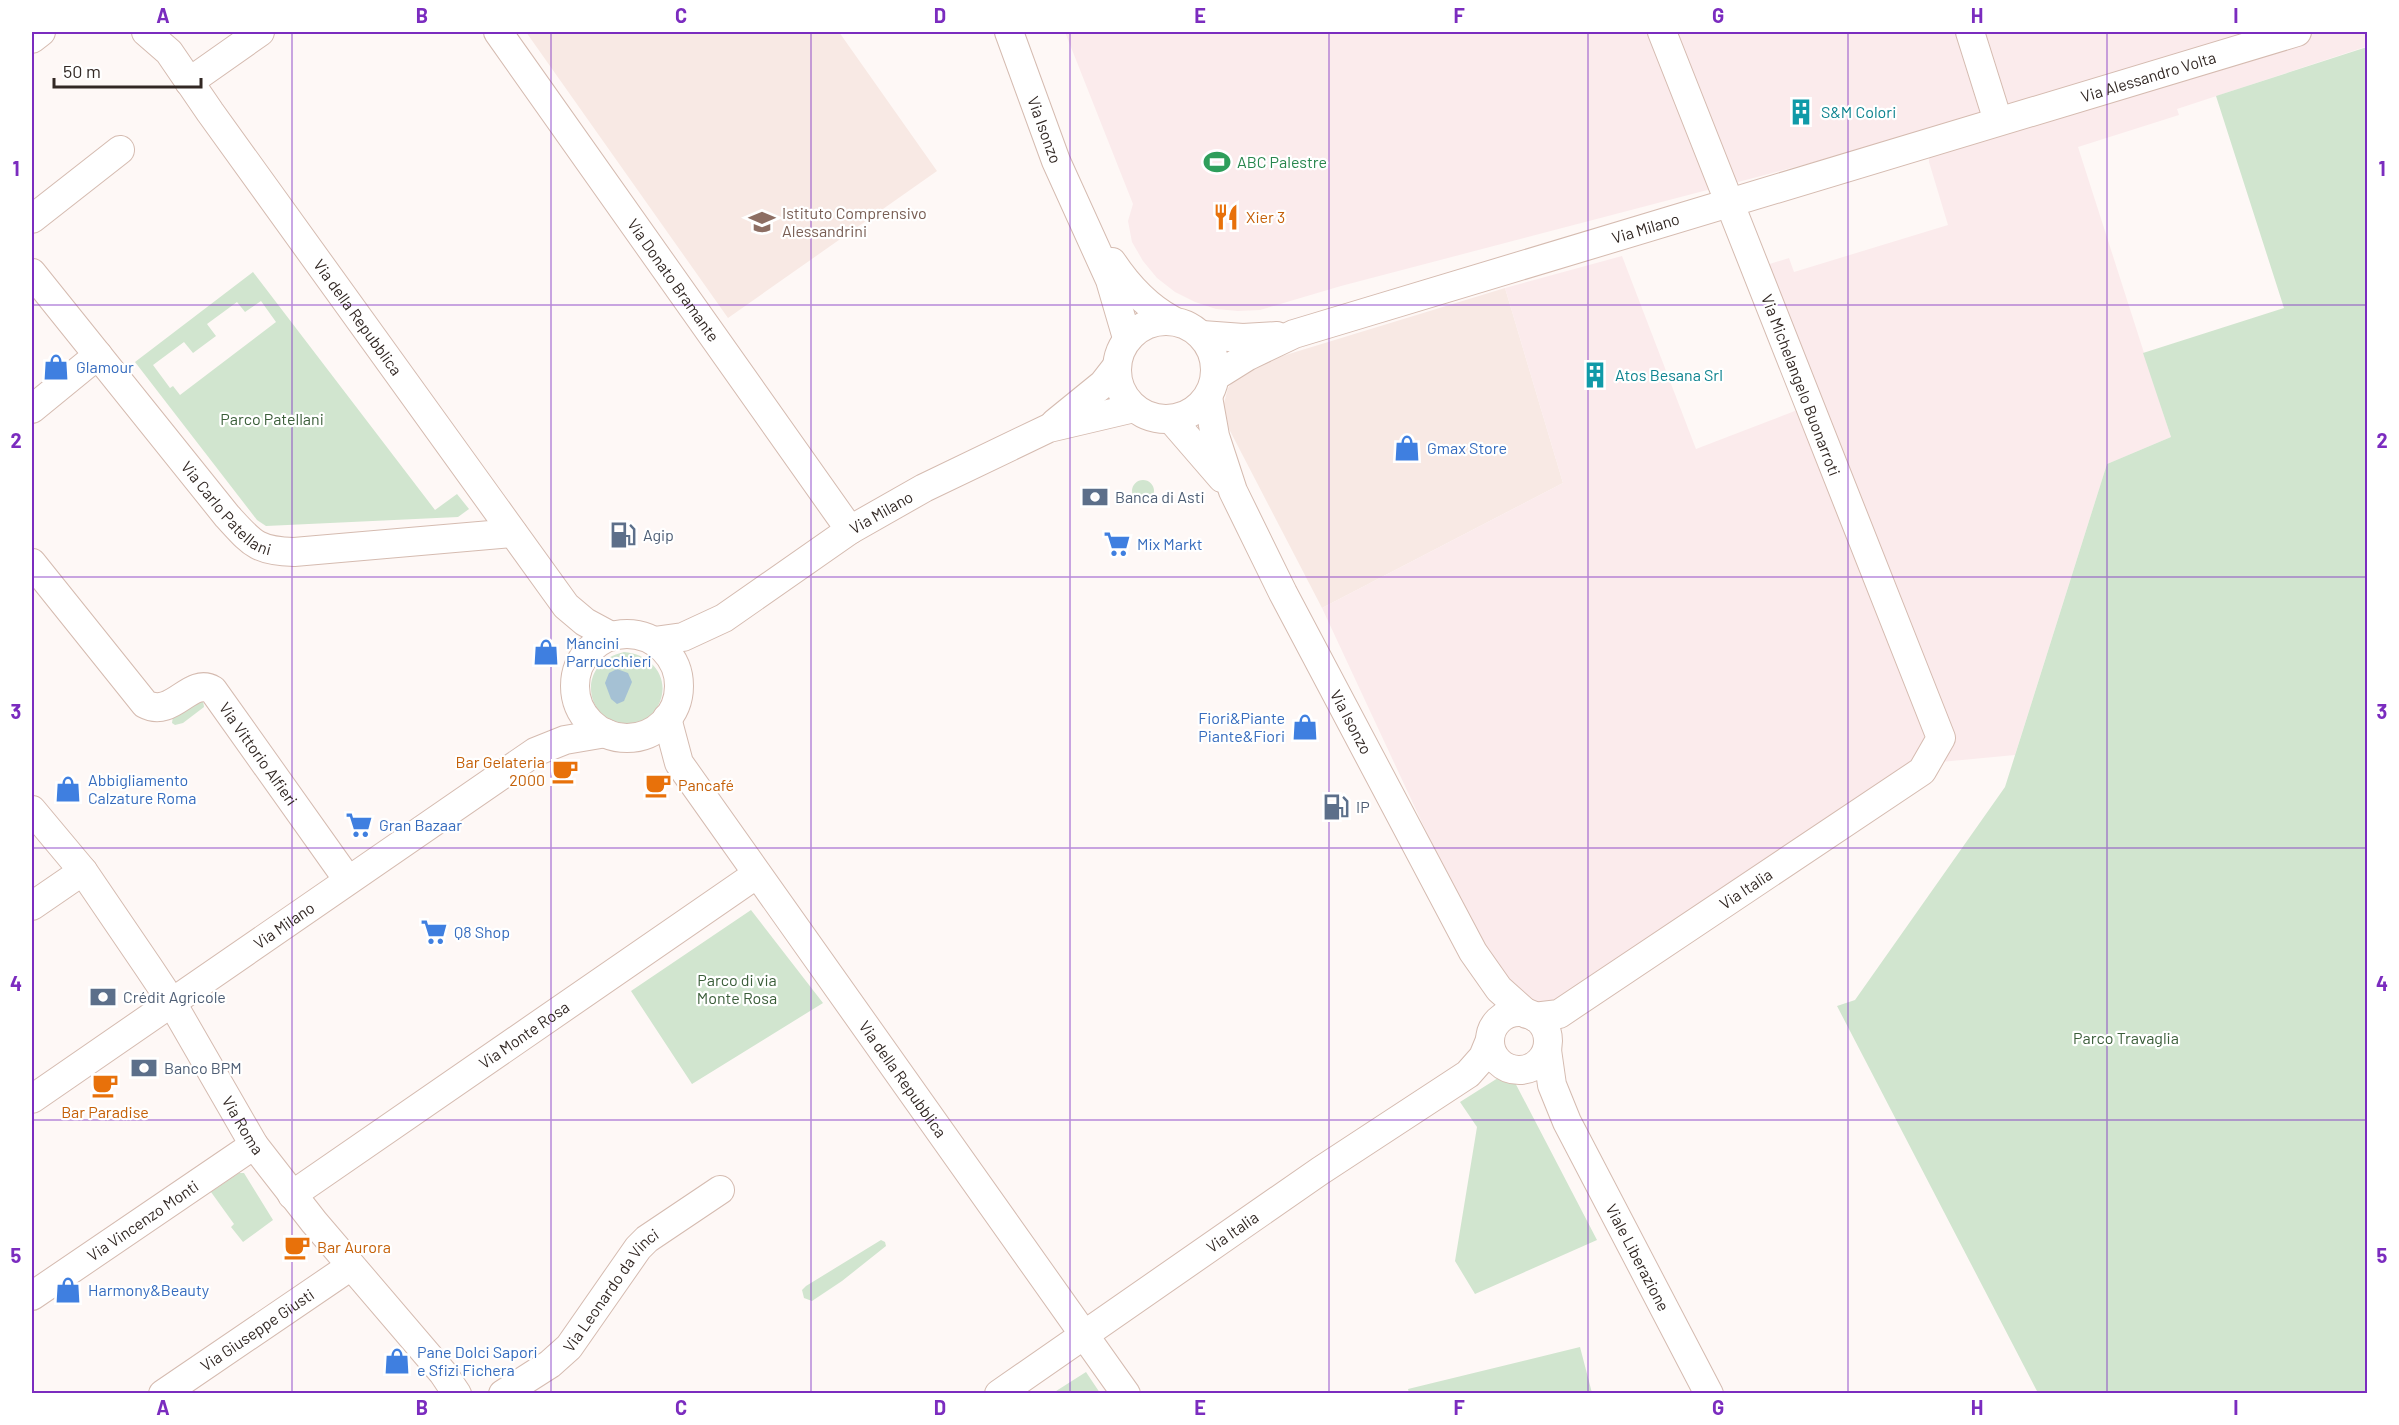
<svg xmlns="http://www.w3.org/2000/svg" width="2399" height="1425" font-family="Barlow,sans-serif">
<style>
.built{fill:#f8e9e4}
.industrial{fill:#fbebec}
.green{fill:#d1e5cf;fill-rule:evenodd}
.water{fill:#a5c1d4}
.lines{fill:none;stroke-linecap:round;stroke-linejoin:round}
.minor-casing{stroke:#d5bbb0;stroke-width:30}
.minor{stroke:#fff;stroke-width:28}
.grid{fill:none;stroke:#7b2cbf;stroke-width:1.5;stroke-opacity:0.55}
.labels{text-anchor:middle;stroke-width:4.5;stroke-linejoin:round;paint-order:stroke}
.street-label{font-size:16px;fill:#322824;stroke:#fff}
.culture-label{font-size:16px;fill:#0d838f;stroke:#fff;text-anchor:start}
.leisure-label{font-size:16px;fill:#27864d;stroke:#fff;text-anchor:start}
.education-label{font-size:16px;fill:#785e54;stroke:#fff;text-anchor:start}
.food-label{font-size:16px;fill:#c56008;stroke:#fff;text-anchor:start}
.shop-label{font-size:16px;fill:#366cbe;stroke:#fff;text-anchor:start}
.park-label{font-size:16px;fill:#3b5e3a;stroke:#fff}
.service-label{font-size:16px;fill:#4e5e75;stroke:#fff;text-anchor:start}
.neatline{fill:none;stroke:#7b2cbf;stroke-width:2}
.grid-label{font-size:20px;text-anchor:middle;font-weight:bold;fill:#7b2cbf}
</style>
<rect width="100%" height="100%" fill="#fef8f6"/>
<path class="built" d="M 526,32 L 839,32 L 937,171 L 728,318 Z
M 1505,288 L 1563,483 L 1322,608 L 1228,427 L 1223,407 L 1228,388 L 1237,376 L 1263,362 Z"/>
<path class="industrial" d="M 1065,32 L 2367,32 L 2368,46 L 2177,109 L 2179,115 L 2078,147 L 2171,437 L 2107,464 L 2015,755 L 1909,765 L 1555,1008 L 1529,1000 L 1512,987 L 1480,947 L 1322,608 L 1563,483 L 1505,288 L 1622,256 L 1696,449 L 1813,404 L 1763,266 L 1789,258 L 1794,272 L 1948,225 L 1929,162 L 1929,155 L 2069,116 L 2070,95 L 1341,286 L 1260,310 L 1238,311 L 1216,309 L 1195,302 L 1175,292 L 1157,278 L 1143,261 L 1132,242 L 1128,221 L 1133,204 Z"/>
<path class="green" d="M 2367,47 L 2367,1393 L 2038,1393 L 1837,1006 L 1855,1000 L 2005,787 L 2107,464 L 2171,437 L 2143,353 L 2284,308 L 2216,96 Z
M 253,272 L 435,510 L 457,494 L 469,509 L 458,517 L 266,526 L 257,520 L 135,362 ZM 261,301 L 276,322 L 180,395 L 173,386 L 170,388 L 153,365 L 184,342 L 193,353 L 216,336 L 207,324 L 237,302 L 245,312 Z
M1132 491a11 11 0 1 1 22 0a11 11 0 1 1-22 0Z
M 624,652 C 652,654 672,679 658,706 C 654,713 648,718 641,721 C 594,741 565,666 624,652 Z
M 203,700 L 204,707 L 183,723 L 175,725 L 172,723 L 173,716 Z
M 751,910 L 823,1003 L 692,1084 L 631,991 Z
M 1509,1071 L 1597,1240 L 1475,1294 L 1455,1261 L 1477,1127 L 1460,1102 Z
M 239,1173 L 244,1173 L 273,1220 L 243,1242 L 231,1227 L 234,1224 L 211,1192 Z
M 881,1240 L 885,1242 L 886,1246 L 842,1281 L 812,1301 L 804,1298 L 802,1290 L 806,1286 Z
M 1580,1347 L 1592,1393 L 1409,1393 L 1408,1389 Z
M 1086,1372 L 1100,1393 L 1053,1393 Z"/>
<path class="water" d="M 617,669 L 628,673 L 632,682 L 624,701 L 617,704 L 611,699 L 605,683 L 609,673 Z"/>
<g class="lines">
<g class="minor-casing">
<g id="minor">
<path id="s1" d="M 146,32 L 169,52 L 210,112 L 566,606 L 585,622 L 611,636"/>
<path id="s2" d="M 498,32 L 850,530"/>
<path id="s3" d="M 1009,32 L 1056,161 L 1110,280 L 1127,338"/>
<path d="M 1970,32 L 1998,121"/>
<path d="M 32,39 L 41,32"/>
<path d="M 189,82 L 260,32"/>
<path d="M 32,219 L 120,150"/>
<path d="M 1112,262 C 1128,286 1146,306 1172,320"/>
<path id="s4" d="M 32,273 L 227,516 C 252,543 256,551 294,552 L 513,533"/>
<circle cx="1166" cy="370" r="49"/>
<path d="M 1202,335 L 1243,338 L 1277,336"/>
<path id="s5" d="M 1216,376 L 1248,356 L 1294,334 L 2297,32"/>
<path id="s6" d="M 1208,397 L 1215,436 L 1233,491 L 1283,593 L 1473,952 L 1499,989 L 1527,1014"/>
<path d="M 32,409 L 98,355"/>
<path d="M 1171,419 L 1222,478"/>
<path d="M 1055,423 L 1103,384 L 1117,366"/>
<path id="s7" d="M 32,563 L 145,704 C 173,719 190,676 213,690 L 348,880"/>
<circle cx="627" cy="686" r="52"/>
<path id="s8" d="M 654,641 L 683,637 L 724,618 L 850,530 L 924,488 L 1049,428 L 1134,408"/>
<path id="s9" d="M 667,718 L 679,763 L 1126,1394"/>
<path id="s10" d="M 32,810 L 83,871 L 149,968 L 171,1001 L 254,1145 L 314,1222 L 443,1373 L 457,1394"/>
<path d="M 32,906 L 83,871"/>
<circle cx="1519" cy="1041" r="29"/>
<path id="s11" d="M 1534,1017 L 1559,1014 L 1922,771 L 1941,738 L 1662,32"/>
<path id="s12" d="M 1547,1050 L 1552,1085 L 1567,1122 L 1709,1394"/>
<path id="s13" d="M 32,1099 L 535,752 L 565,740 L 606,733"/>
<path id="s14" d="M 292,1195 L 757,874"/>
<path id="s15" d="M 32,1296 L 254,1145"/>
<path id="s16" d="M 163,1394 L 351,1266"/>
<path id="s17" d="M 503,1394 L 550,1364 L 569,1347 L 638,1248 L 647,1239 L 720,1190"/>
<path id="s18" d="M 999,1394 L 1320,1171 L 1468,1074 L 1483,1057 L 1490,1040"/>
</g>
</g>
<use href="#minor" class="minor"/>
</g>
<path class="grid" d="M 292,32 L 292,1394M 551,32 L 551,1394M 811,32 L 811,1394M 1070,32 L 1070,1394M 1329,32 L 1329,1394M 1588,32 L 1588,1394M 1848,32 L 1848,1394M 2107,32 L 2107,1394M 32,305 L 2368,305M 32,577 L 2368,577M 32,848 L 2368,848M 32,1120 L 2368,1120"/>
<defs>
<g id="building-bare" transform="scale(2.07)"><path d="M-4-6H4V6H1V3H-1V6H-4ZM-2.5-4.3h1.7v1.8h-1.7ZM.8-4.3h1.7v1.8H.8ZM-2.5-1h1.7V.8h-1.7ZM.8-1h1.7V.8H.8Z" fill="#0f9aa8" stroke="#fff" stroke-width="2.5" paint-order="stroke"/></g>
<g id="stadium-bare" transform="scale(2.07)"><path d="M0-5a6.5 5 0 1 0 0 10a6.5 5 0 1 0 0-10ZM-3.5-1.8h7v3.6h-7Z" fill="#2e9e5b" stroke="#fff" stroke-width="2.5" paint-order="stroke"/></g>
<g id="restaurant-bare" transform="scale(2.07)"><path d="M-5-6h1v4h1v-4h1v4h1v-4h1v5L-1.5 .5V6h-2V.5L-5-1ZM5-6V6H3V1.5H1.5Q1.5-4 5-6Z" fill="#e8710a" stroke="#fff" stroke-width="2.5" paint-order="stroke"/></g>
<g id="school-bare" transform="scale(2.07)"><path d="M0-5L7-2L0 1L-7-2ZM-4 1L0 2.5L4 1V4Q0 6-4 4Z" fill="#8d6e63" stroke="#fff" stroke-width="2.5" paint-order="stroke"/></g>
<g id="shop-bare" transform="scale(2.07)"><path d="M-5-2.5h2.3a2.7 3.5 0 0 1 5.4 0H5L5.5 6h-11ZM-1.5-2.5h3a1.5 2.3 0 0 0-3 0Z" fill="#3f7fe0" stroke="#fff" stroke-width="2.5" paint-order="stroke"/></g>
<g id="bank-bare" transform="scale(2.07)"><path d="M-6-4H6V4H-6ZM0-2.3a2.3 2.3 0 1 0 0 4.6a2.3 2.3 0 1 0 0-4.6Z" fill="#5c6f8a" stroke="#fff" stroke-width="2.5" paint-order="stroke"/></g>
<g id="fuel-bare" transform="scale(2.07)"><path d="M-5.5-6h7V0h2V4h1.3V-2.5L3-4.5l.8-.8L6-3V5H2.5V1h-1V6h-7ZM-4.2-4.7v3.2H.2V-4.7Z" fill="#5c6f8a" stroke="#fff" stroke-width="2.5" paint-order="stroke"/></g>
<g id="supermarket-bare" transform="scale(2.07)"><path d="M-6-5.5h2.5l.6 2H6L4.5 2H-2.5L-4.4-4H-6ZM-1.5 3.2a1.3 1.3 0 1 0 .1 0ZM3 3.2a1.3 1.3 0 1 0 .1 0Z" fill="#3f7fe0" stroke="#fff" stroke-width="2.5" paint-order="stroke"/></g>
<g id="cafe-bare" transform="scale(2.07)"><path d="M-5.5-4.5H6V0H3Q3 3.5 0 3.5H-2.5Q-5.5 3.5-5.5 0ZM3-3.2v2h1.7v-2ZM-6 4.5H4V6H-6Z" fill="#e8710a" stroke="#fff" stroke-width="2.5" paint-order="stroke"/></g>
</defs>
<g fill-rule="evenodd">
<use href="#building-bare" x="1801" y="112"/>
<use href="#stadium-bare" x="1217" y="162"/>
<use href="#restaurant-bare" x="1226" y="217"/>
<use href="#school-bare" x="762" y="222"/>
<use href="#shop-bare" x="56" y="367"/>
<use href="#building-bare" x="1595" y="375"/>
<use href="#shop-bare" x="1407" y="448"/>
<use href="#bank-bare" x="1095" y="497"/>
<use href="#fuel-bare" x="623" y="535"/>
<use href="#supermarket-bare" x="1117" y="544"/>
<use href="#shop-bare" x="546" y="652"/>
<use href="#shop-bare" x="1305" y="727"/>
<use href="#cafe-bare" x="565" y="771"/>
<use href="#cafe-bare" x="658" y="785"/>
<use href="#shop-bare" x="68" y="789"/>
<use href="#fuel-bare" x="1336" y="807"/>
<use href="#supermarket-bare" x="359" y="825"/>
<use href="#supermarket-bare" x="434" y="932"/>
<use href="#bank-bare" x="103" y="997"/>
<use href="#bank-bare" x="144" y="1068"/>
<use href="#cafe-bare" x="105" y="1085"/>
<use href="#cafe-bare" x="297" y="1247"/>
<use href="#shop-bare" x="68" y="1290"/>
<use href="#shop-bare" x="397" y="1361"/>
</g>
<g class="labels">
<g class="street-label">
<text dy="6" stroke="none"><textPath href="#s5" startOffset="981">Via Alessandro Volta</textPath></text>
<text dy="6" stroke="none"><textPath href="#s3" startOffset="104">Via Isonzo</textPath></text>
<text dy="6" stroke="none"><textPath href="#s5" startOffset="456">Via Milano</textPath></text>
<text dy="6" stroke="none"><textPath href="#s2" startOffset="304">Via Donato Bramante</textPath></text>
<text dy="6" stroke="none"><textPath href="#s1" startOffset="356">Via della Repubblica</textPath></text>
<text transform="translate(1801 385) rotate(69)" y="6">Via Michelangelo Buonarroti</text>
<text dy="6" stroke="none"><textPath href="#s4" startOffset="306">Via Carlo Patellani</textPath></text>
<text dy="6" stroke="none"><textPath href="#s8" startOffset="264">Via Milano</textPath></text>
<text dy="6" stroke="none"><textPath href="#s6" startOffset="357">Via Isonzo</textPath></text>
<text dy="6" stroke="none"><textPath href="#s7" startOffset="333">Via Vittorio Alfieri</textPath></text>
<text dy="6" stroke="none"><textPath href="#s11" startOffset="250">Via Italia</textPath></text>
<text dy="6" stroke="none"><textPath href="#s13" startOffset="306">Via Milano</textPath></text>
<text dy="6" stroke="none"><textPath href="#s14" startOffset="282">Via Monte Rosa</textPath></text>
<text dy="6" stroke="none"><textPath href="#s9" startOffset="434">Via della Repubblica</textPath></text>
<text dy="6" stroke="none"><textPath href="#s10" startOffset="380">Via Roma</textPath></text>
<text dy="6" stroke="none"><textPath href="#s15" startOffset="134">Via Vincenzo Monti</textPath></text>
<text dy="6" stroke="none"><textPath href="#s18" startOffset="284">Via Italia</textPath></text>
<text dy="6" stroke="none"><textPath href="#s12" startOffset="228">Viale Liberazione</textPath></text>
<text dy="6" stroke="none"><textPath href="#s17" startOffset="152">Via Leonardo da Vinci</textPath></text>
<text dy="6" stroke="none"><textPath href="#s16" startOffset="114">Via Giuseppe Giusti</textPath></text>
</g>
<g class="culture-label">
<text x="1821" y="118">S&amp;M Colori</text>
<text x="1615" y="381">Atos Besana Srl</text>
</g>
<g class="leisure-label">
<text x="1237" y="168">ABC Palestre</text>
</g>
<g class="education-label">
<text x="782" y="219">Istituto Comprensivo<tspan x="782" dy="18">Alessandrini</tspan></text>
</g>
<g class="food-label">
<text x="1246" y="223">Xier 3</text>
<text x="545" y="768" text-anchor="end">Bar Gelateria<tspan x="545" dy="18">2000</tspan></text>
<text x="678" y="791">Pancafé</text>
<text x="105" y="1118" text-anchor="middle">Bar Paradise</text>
<text x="317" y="1253">Bar Aurora</text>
</g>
<g class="shop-label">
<text x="76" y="373">Glamour</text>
<text x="1427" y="454">Gmax Store</text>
<text x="1137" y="550">Mix Markt</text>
<text x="566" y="649">Mancini<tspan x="566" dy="18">Parrucchieri</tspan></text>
<text x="1285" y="724" text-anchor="end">Fiori&amp;Piante<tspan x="1285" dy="18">Piante&amp;Fiori</tspan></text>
<text x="88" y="786">Abbigliamento<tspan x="88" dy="18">Calzature Roma</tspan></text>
<text x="379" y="831">Gran Bazaar</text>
<text x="454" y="938">Q8 Shop</text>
<text x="88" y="1296">Harmony&amp;Beauty</text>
<text x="417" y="1358">Pane Dolci Sapori<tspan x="417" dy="18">e Sfizi Fichera</tspan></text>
</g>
<g class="park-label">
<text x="272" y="425">Parco Patellani</text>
<text x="737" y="986">Parco di via<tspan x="737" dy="18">Monte Rosa</tspan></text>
<text x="2126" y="1044">Parco Travaglia</text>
</g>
<g class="service-label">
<text x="1115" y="503">Banca di Asti</text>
<text x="643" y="541">Agip</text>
<text x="1356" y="813">IP</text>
<text x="123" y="1003">Crédit Agricole</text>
<text x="164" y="1074">Banco BPM</text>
</g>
</g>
<rect width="2399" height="1425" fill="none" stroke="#ffffff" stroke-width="66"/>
<path d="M54 78v9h147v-9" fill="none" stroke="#322824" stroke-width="3"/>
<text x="63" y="78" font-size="18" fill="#322824" stroke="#ffffff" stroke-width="4.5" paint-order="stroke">50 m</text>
<rect x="33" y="33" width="2333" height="1359" class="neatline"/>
<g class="grid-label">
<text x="163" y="23">A</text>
<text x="422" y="23">B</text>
<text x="681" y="23">C</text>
<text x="940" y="23">D</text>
<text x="1200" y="23">E</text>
<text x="1459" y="23">F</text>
<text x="1718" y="23">G</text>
<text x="1977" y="23">H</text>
<text x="2236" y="23">I</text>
<text x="16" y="176">1</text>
<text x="2382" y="176">1</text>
<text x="16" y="448">2</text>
<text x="2382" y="448">2</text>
<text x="16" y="719">3</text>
<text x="2382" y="719">3</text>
<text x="16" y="991">4</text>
<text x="2382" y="991">4</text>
<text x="16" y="1263">5</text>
<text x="2382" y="1263">5</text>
<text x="163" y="1415">A</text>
<text x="422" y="1415">B</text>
<text x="681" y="1415">C</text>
<text x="940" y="1415">D</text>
<text x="1200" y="1415">E</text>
<text x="1459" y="1415">F</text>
<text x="1718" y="1415">G</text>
<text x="1977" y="1415">H</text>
<text x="2236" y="1415">I</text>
</g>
</svg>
